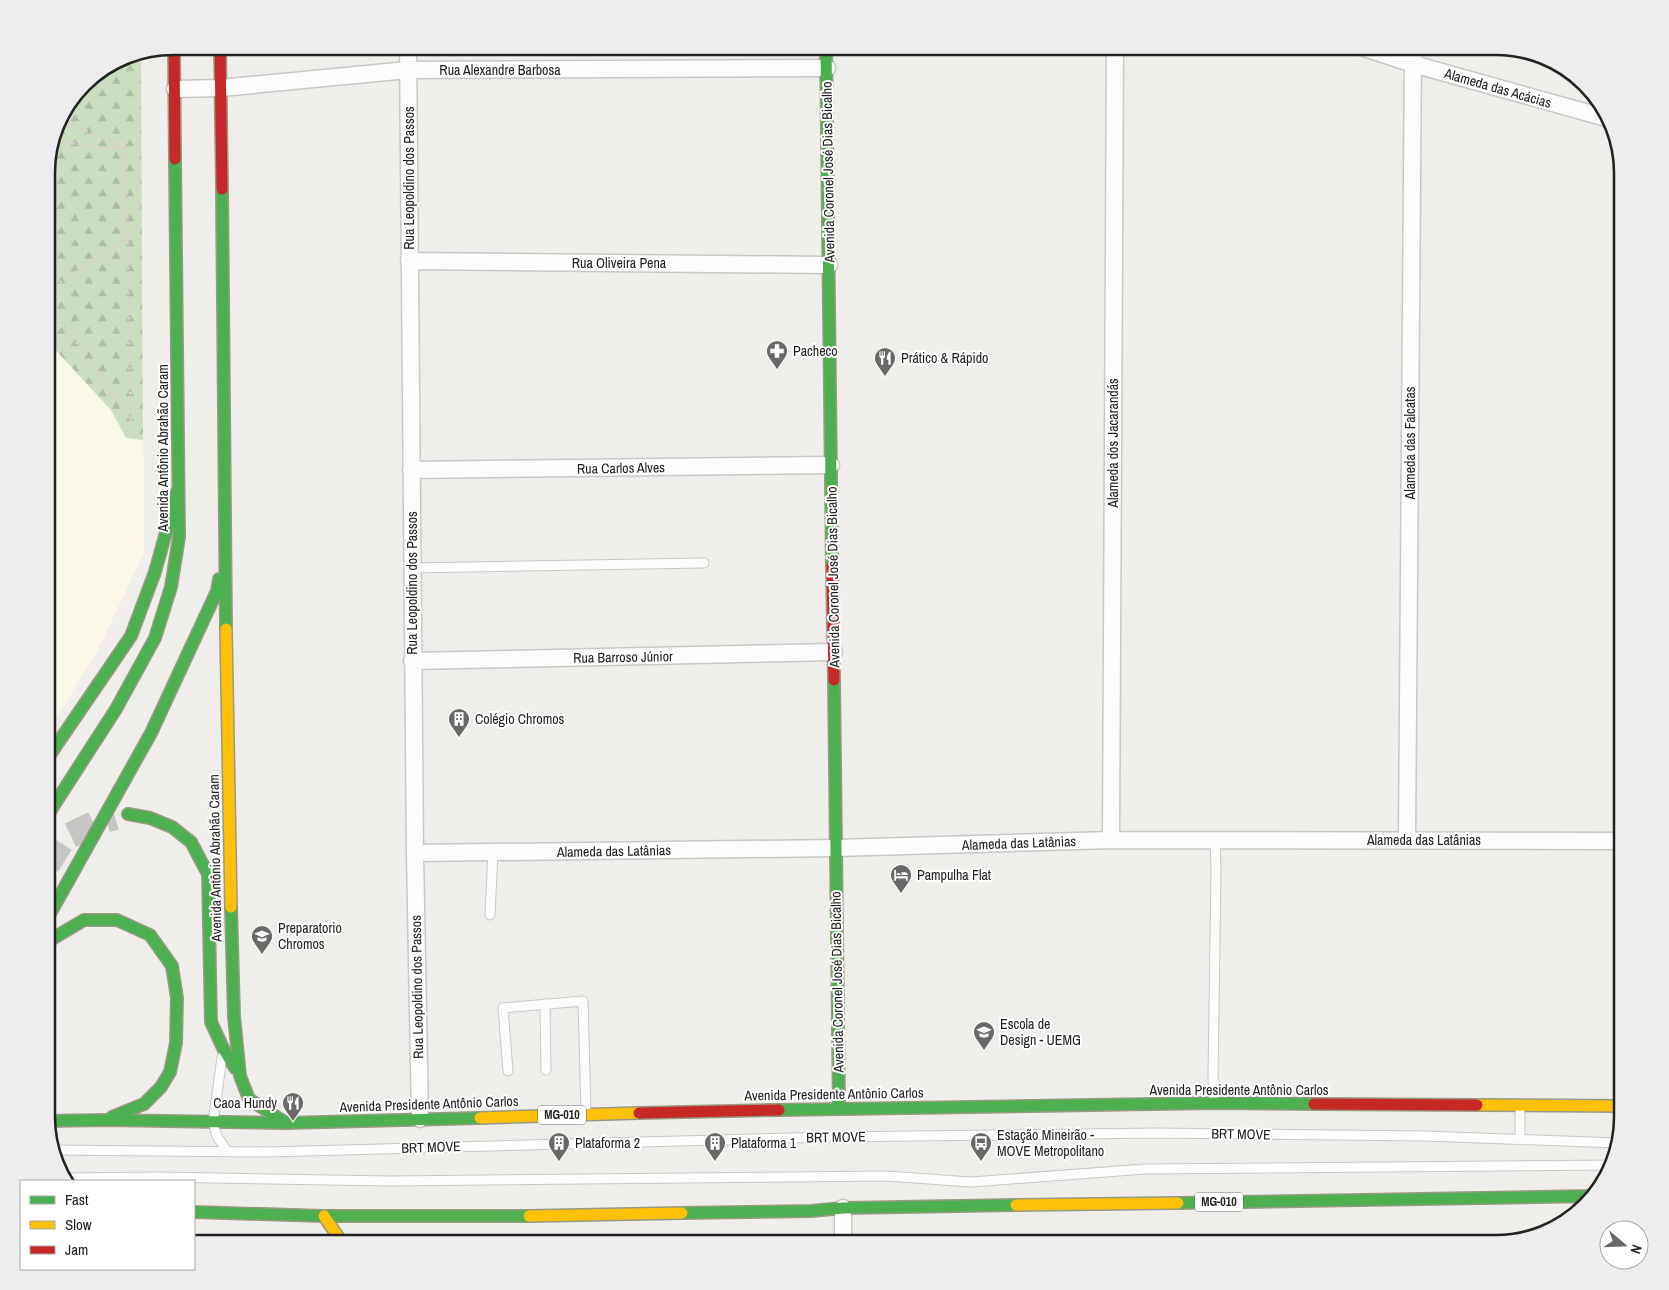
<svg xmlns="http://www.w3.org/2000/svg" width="1669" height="1290" font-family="'Archivo Narrow',sans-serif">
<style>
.education{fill:#f8f7e8}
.forest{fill:url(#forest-firs)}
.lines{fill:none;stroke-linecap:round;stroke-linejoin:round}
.primary-tunnel{stroke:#c7c5c3;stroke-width:26;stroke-dasharray:26 13;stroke-linecap:butt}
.lane-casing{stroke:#c9c8c7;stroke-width:11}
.street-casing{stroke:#c9c8c7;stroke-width:19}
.fast-casing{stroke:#999a82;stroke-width:14}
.slow-casing{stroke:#999a82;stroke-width:14}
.jam-casing{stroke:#999a82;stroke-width:14}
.path{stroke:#dccecd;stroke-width:3;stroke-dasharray:2.5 2.5;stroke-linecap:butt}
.lane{stroke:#fdfcfc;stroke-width:9}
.street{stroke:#fdfcfc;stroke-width:16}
.fast{stroke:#4caf50;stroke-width:11}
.slow{stroke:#ffc107;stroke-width:11}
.jam{stroke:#c62828;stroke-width:11}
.labels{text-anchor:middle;stroke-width:4;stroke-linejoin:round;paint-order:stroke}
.shield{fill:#fff;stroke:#646464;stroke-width:1}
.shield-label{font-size:12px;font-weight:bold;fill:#222}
.street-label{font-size:14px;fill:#222;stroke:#fff}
.poi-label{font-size:14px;fill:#222;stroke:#fff;text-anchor:start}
.rim{fill:none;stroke:#222;stroke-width:2.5}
</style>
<defs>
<pattern id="forest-firs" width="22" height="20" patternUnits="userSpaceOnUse" patternTransform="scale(1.25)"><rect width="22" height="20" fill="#cbdec1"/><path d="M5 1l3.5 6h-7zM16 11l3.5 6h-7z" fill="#aebea6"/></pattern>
</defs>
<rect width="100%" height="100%" fill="#f0eeeb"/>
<path class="education" d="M 141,53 L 144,553 L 95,656 L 47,732 L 47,164 L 59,117 L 89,78 L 125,56 Z"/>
<path class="forest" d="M 141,53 L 143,440 L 126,438 L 111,410 L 50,344 L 47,345 L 47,164 L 59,117 L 89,78 L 125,56 Z"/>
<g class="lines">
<path class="primary-tunnel" d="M 47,865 L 63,839 L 98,822 L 115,817"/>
<g class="lane-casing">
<path id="lane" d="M 412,568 L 704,563
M 490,915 L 493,852
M 545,1004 L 546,1070
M 222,1057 L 213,1123 L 217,1136 L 227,1151
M 508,1071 L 503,1008 L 583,1001 L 586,1112
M 1214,1101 L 1213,1077 L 1216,870 L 1215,839
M 1520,1108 L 1520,1140
M 53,1150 L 268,1152 L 829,1137 L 1156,1133 L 1425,1136 L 1618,1143
M 64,1178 L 159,1177 L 390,1181 L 886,1176 L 971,1182 L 1145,1169 L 1612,1165"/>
</g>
<g class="street-casing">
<path id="street" d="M 408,46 L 415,853 L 420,1119
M 1358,46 L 1413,64 L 1610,119
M 175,89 L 221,88 L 408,70 L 827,68
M 409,261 L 829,265
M 411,470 L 831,465
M 412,661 L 834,652
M 1407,839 L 1413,46
M 1111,840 L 1115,46
M 415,853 L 836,848 L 1111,840 L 1623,841
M 843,1244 L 843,1208"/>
</g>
<g class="fast-casing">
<path id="fast" d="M 826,46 L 832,566
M 222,189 L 226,629
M 834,680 L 839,1108
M 47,759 L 131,636 L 155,572 L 178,489
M 128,814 L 150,818 L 172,827 L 191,842 L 208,874 L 211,1022 L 223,1048 L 235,1068
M 47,816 L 116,709 L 155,638 L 171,587 L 179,537 L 175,159
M 231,907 L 234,1016 L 240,1076 L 249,1099 L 286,1123
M 47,919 L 151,733 L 217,591 L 219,579
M 47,946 L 52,939 L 84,920 L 117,920 L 150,935 L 172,966 L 177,998 L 176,1043 L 170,1072 L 161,1087 L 144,1104 L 112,1117
M 779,1110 L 1215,1103 L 1314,1104
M 47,1121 L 106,1120 L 286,1123 L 480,1118
M 1178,1203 L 1595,1196
M 194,1212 L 324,1216 L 529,1216
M 682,1213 L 811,1211 L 843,1208 L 1016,1205"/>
</g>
<g class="slow-casing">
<path id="slow" d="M 226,629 L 231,907
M 1477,1105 L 1623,1106
M 480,1118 L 639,1113
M 1016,1205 L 1178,1203
M 324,1216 L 343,1244
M 529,1216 L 682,1213"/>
</g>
<g class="jam-casing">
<path id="jam" d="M 174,46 L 175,159
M 220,46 L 222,189
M 832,566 L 834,680
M 1314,1104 L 1477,1105
M 639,1113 L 779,1110"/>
</g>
<path class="path" d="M 59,117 L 77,128 L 126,147
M 53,140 L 101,148 L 123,147
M 126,147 L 131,421
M 47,291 L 128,238
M 47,301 L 131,421"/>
<use href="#lane" class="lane"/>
<use href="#street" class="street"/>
<use href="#fast" class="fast"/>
<use href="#slow" class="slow"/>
<use href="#jam" class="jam"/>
</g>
<defs>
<g id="pharmacy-pin" transform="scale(1.125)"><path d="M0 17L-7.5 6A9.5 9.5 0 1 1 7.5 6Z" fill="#6a6968" stroke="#fff"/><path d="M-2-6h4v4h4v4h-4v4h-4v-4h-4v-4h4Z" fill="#fff"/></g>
<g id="restaurant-pin" transform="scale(1.125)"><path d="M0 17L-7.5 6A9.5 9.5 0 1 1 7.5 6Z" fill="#6a6968" stroke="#fff"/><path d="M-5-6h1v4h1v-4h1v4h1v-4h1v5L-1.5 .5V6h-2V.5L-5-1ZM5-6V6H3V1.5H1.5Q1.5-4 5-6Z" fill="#fff"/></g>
<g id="building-pin" transform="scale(1.125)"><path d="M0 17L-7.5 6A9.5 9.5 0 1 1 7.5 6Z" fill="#6a6968" stroke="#fff"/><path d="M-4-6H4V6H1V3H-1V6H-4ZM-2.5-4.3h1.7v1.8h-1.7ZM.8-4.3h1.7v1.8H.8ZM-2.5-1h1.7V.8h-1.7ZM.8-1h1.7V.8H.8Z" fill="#fff"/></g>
<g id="hotel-pin" transform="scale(1.125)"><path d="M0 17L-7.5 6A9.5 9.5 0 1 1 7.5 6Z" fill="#6a6968" stroke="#fff"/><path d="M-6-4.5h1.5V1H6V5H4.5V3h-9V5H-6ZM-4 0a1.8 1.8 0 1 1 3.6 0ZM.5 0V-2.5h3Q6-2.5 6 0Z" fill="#fff"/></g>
<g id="school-pin" transform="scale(1.125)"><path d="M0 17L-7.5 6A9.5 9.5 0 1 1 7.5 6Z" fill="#6a6968" stroke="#fff"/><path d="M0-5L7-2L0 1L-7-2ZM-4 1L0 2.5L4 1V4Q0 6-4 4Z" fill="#fff"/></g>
<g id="university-pin" transform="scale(1.125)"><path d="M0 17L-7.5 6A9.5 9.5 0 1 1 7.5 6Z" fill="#6a6968" stroke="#fff"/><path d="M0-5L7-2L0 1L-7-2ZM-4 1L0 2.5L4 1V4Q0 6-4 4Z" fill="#fff"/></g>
<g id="bus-pin" transform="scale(1.125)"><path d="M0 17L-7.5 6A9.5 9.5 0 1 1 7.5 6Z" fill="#6a6968" stroke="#fff"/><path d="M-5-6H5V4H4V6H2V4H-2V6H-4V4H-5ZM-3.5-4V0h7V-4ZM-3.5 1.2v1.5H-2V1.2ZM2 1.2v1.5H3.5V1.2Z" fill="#fff"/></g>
</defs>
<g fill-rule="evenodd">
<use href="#pharmacy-pin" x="777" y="351"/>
<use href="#restaurant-pin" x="885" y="358"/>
<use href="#building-pin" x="459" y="719"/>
<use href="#hotel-pin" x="901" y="875"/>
<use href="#school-pin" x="262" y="936"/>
<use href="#university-pin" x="984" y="1032"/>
<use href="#restaurant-pin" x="293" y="1103"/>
<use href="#building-pin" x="559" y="1143"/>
<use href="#building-pin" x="715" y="1143"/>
<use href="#bus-pin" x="981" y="1143"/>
</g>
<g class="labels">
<g class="shield">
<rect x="538" y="1105.5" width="48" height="19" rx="4"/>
<rect x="1195" y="1192.5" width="48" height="19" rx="4"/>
</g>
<g class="shield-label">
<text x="562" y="1119">MG-010</text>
<text x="1219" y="1206">MG-010</text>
</g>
<g class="street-label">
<text x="500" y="75">Rua Alexandre Barbosa</text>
<text transform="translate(1498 88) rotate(16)" y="5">Alameda das Acácias</text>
<text transform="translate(828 172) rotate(-91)" y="5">Avenida Coronel José Dias Bicalho</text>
<text transform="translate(409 178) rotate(-90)" y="5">Rua Leopoldino dos Passos</text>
<text x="619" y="268">Rua Oliveira Pena</text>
<text transform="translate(1113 443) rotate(-90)" y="5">Alameda dos Jacarandás</text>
<text transform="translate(1410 443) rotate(-90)" y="5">Alameda das Falcatas</text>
<text transform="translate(163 448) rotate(-90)" y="5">Avenida Antônio Abrahão Caram</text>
<text transform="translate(621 468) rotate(-1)" y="5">Rua Carlos Alves</text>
<text transform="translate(833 577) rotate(-91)" y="5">Avenida Coronel José Dias Bicalho</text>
<text transform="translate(412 583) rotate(-90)" y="5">Rua Leopoldino dos Passos</text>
<text transform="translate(623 657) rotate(-1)" y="5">Rua Barroso Júnior</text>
<text x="1424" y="845">Alameda das Latânias</text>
<text transform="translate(1019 843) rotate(-2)" y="5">Alameda das Latânias</text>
<text transform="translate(614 851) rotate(-1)" y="5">Alameda das Latânias</text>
<text transform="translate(215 858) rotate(-91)" y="5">Avenida Antônio Abrahão Caram</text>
<text transform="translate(837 982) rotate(-91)" y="5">Avenida Coronel José Dias Bicalho</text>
<text transform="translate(417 987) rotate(-91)" y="5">Rua Leopoldino dos Passos</text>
<text x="1239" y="1095">Avenida Presidente Antônio Carlos</text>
<text transform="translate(834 1094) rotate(-1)" y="5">Avenida Presidente Antônio Carlos</text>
<text transform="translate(429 1104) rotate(-2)" y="5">Avenida Presidente Antônio Carlos</text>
<text transform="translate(1241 1134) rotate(1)" y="5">BRT MOVE</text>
<text transform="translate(836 1137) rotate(-1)" y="5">BRT MOVE</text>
<text transform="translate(431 1147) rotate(-2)" y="5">BRT MOVE</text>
</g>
<g class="poi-label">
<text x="793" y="356">Pacheco</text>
<text x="901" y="363">Prático &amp; Rápido</text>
<text x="475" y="724">Colégio Chromos</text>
<text x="917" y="880">Pampulha Flat</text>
<text x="278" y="933">Preparatorio<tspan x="278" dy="16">Chromos</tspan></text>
<text x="1000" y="1029">Escola de<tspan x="1000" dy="16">Design - UEMG</tspan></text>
<text x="277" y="1108" text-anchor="end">Caoa Hundy</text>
<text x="997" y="1140">Estação Mineirão -<tspan x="997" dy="16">MOVE Metropolitano</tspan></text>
<text x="575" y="1148">Plataforma 2</text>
<text x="731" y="1148">Plataforma 1</text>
</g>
</g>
<path d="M0 0H1669V1290H0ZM173 55H1496A118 118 0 0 1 1614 173V1117A118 118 0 0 1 1496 1235H173A118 118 0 0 1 55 1117V173A118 118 0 0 1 173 55Z" fill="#ededed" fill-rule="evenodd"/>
<path class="rim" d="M173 55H1496A118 118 0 0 1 1614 173V1117A118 118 0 0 1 1496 1235H173A118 118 0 0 1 55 1117V173A118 118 0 0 1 173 55Z"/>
<rect x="20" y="1180" width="175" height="90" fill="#ffffff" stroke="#a7a7a7"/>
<rect x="30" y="1196" width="25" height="8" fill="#4caf50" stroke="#a7a7a7"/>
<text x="65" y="1205" font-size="15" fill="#222222">Fast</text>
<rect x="30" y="1221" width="25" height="8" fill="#ffc107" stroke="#a7a7a7"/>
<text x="65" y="1230" font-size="15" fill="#222222">Slow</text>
<rect x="30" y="1246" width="25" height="8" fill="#c62828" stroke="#a7a7a7"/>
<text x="65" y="1255" font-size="15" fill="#222222">Jam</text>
<g transform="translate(1624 1245) rotate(109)"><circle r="24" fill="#ffffff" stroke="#a7a7a7"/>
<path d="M0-4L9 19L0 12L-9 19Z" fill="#6a6968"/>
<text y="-8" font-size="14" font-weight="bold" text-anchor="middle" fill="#222222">N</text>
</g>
</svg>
